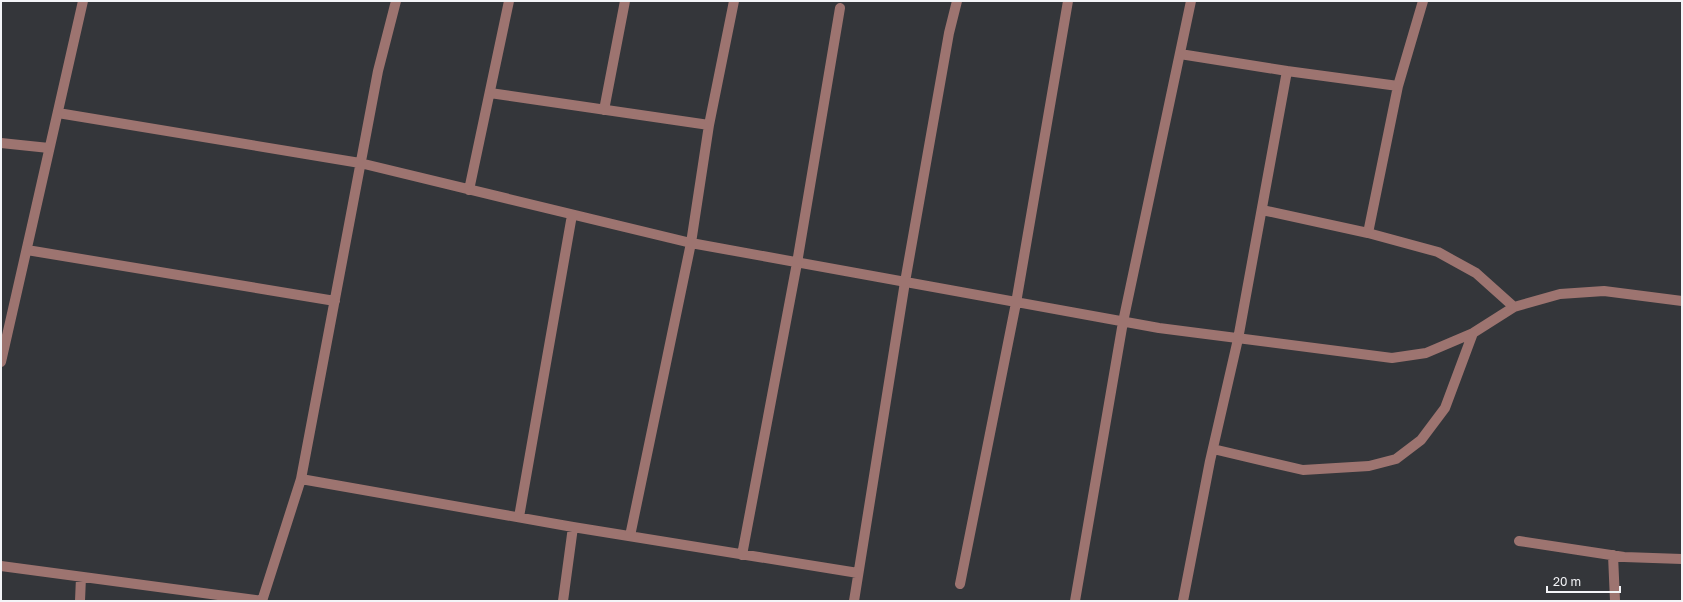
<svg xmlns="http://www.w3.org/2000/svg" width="1683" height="602" font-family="'Golos Text',sans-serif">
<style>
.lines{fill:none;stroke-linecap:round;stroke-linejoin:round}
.minor{stroke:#9d7470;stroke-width:10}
</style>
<rect width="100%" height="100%" fill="#34363a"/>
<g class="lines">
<path class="minor" d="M 1180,54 L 1287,71 L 1398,86
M 490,93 L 709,125
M 604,110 L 625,1
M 58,113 L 360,163 L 691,243 L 1159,328 L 1392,358 L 1426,353 L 1473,333 L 1514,307 L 1560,294 L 1604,291 L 1682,301
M 1,143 L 49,148
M 469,190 L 509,1
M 1262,210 L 1368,233 L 1438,252 L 1476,273 L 1514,307
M 1368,233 L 1398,86 L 1423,1
M 27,250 L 335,301
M 1,362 L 83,1
M 1213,449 L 1303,470 L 1369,466 L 1396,459 L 1421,440 L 1445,408 L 1473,333
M 301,479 L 573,527 L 858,573
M 519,517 L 572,215
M 630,536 L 691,243 L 709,125 L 734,1
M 1519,541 L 1624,557 L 1682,559
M 742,555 L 797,263 L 840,8
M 1613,555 L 1615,601
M 1,566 L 263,601
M 960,584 L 1016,303 L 1068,1
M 80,601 L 81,577
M 262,601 L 301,479 L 378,71 L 396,1
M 563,601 L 573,527
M 854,601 L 905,282 L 949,33 L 957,1
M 1075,601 L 1123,322 L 1191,1
M 1183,601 L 1210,461 L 1238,339 L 1287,71"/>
</g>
<rect width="1683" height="602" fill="none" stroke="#f3f4f7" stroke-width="4"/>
<path d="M1547 586v6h73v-6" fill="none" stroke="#f3f4f7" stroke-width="2"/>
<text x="1553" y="586" font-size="12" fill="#f3f4f7" stroke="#34363a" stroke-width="3" paint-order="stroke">20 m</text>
</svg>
